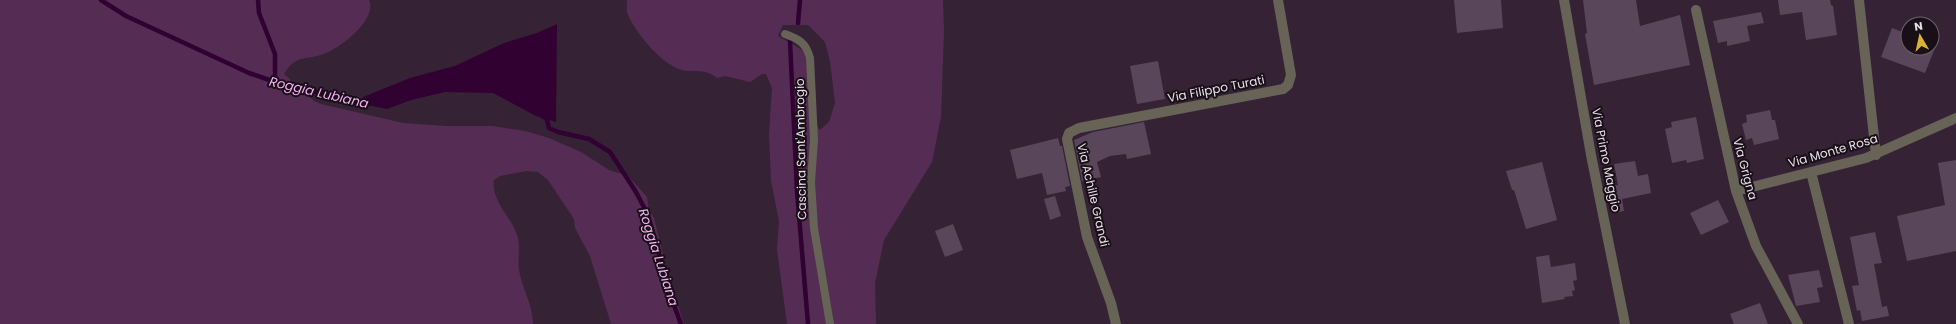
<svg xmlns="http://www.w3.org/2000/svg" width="1956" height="324" font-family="Poppins,sans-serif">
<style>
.green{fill:#552d54;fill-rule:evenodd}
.water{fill:#300131}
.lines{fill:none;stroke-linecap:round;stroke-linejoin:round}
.stream{stroke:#300131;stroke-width:4.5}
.building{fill:#5a465a}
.lane{stroke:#676357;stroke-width:8}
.street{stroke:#676357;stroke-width:10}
.labels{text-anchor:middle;stroke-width:4;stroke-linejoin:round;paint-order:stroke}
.street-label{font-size:12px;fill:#eadeea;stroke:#180f17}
.water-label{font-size:13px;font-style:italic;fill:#f9adf8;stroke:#180f17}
</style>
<rect width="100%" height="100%" fill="#352335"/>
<path class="green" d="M 0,0 L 369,0 C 378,19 341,47 326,53 C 308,61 296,53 284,74 L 314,101 L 321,104 L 403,123 L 446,126 L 492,126 L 525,131 L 549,138 L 581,152 L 609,170 L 628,176 L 647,197 L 649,210 L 654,218 L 668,275 L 684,324 L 611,324 L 590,256 L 575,228 L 574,219 L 548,180 L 538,172 L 526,171 L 500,176 L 494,180 C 491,199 508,214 515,230 C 522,244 517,256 519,270 C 522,289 533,304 533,324 L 0,324 Z
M 627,0 L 943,0 L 944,30 L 941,117 L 932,162 L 884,240 L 875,283 L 876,324 L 787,324 L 777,249 L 779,221 L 771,181 L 769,135 L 772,88 L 766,74 L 762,74 L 750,82 L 725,76 L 717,78 C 705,68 696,73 682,70 C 662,65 636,33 628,15 C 626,11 627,5 627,0 ZM 783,25 L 808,25 L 825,42 L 830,61 L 835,103 L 829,122 L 820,130 C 809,118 811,58 802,50 C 795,45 786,41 778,36 Z"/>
<path class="water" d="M 557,24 L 556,122 L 536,116 L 493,93 L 445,92 L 411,100 L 387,109 L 362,104 L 363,97 L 410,78 L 455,66 L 504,43 L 537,33 Z"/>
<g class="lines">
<path class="stream" d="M 101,0 L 126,16 L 249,73 L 275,82 L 368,104
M 258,0 L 259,13 L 275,54 L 275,82
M 798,23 L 800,0
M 790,41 L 797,191 L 808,324
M 542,116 L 547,119 L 549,128 L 558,132 L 589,139 L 610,152 L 636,192 L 648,215 L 672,300 L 681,324"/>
</g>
<path class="building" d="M 1454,0 L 1501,0 L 1503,28 L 1457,33 Z
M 1583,0 L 1636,0 L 1640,26 L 1680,15 L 1690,65 L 1594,85 L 1585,34 L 1587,33 Z
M 1778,0 L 1830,0 L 1831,5 L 1833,6 L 1837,35 L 1806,40 L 1802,12 L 1780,15 Z
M 1761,12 L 1764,23 L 1747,26 L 1750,41 L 1727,46 L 1727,41 L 1718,43 L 1713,21 Z
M 1892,28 L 1908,34 L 1908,48 L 1935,48 L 1925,73 L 1881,57 Z
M 1158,61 L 1165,99 L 1137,104 L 1130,66 Z
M 1770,110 L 1772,120 L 1775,120 L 1779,139 L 1754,145 L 1752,138 L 1746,140 L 1742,124 L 1747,122 L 1746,115 Z
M 1696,117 L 1704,159 L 1687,163 L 1686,160 L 1672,163 L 1665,129 L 1672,127 L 1671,122 Z
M 1144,122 L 1151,154 L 1127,159 L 1126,154 L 1110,156 L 1097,162 L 1101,177 L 1082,181 L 1074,140 L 1093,132 Z
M 1058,138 L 1060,146 L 1062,146 L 1070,186 L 1065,187 L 1066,191 L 1047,195 L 1042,173 L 1017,179 L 1010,150 Z
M 1956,160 L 1956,251 L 1907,261 L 1897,216 L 1945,205 L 1938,163 Z
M 1635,161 L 1638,176 L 1648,174 L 1651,193 L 1622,199 L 1624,211 L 1613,213 L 1608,186 L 1618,185 L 1614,164 Z
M 1542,162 L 1557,220 L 1526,229 L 1514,190 L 1512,190 L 1506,171 Z
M 1055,196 L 1061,216 L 1050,220 L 1044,199 Z
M 1718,200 L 1729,222 L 1701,235 L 1690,213 Z
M 953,224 L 963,250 L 945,257 L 935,231 Z
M 1875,232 L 1882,263 L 1874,264 L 1882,307 L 1887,306 L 1889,316 L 1862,321 L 1860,310 L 1857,311 L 1852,286 L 1859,285 L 1850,237 Z
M 1549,255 L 1551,267 L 1575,263 L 1577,280 L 1573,281 L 1575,290 L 1572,291 L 1573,296 L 1564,297 L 1565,299 L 1542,303 L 1536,257 Z
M 1819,270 L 1823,287 L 1817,288 L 1820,302 L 1796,306 L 1788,275 Z
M 1760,303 L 1768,324 L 1734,324 L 1730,314 Z"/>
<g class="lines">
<path class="lane" d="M 785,34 C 799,39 806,43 810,58 L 814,140 L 811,182 L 814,228 L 830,324"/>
<path class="street" d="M 1564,0 L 1591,155 L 1625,324
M 1859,0 L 1876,155
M 1696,10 L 1736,191 L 1756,246 L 1798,324
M 1811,172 L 1849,324
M 1736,191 L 1866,158 L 1956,118
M 1116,324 L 1111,303 L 1087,237 L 1067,139 L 1069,133 L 1079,128 L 1283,89 L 1288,85 L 1291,75 L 1278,0"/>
</g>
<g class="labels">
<g class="street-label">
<text transform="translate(1216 89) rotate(-11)" y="4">Via Filippo Turati</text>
<text transform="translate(801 149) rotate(-91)" y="4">Cascina Sant'Ambrogio</text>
<text transform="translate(1833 151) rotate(-16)" y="4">Via Monte Rosa</text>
<text transform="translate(1606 160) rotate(79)" y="4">Via Primo Maggio</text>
<text transform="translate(1745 169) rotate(75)" y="4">Via Grigna</text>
<text transform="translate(1093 195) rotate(77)" y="4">Via Achille Grandi</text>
</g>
<g class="water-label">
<text transform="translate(319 92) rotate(13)" y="5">Roggia Lubiana</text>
<text transform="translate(659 257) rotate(72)" y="5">Roggia Lubiana</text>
</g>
</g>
<g transform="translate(1920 36) rotate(351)"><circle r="19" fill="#180f17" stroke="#6c626b"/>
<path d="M0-3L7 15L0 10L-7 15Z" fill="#dab333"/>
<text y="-6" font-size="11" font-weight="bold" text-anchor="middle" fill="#eadeea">N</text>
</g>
</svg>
